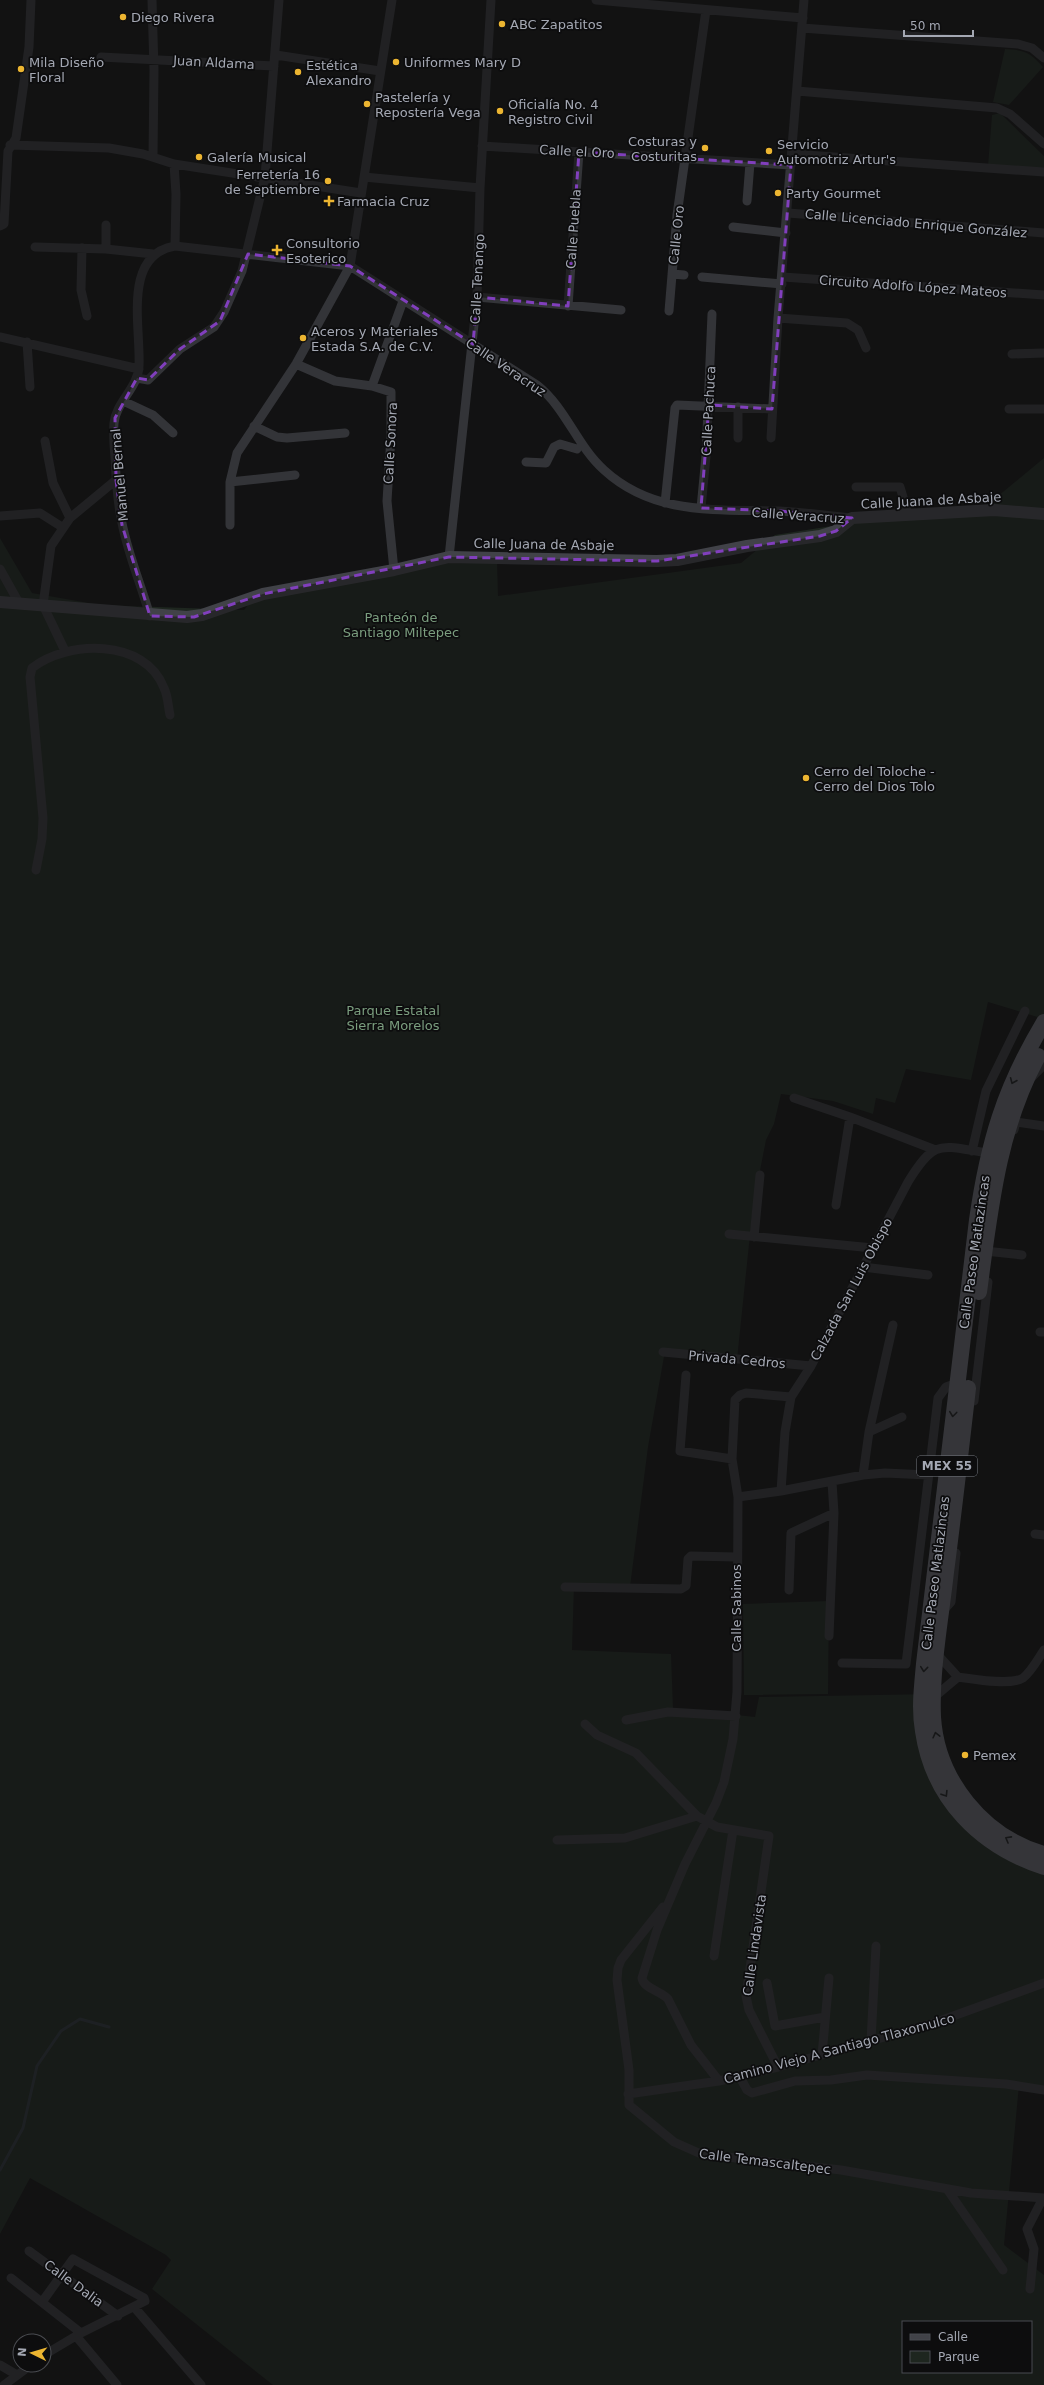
<svg xmlns="http://www.w3.org/2000/svg" width="1044" height="2385" font-family="'DejaVu Sans',sans-serif">
<style>
.green{fill:#1e261f;fill-rule:evenodd}
.lines{fill:none;stroke-linecap:round;stroke-linejoin:round}
.stream{stroke:#2b3238;stroke-width:3}
.street{stroke:#333438;stroke-width:9}
.secondary{stroke:#414248;stroke-width:12}
.highway{stroke:#5f6169;stroke-width:16}
.oneway{stroke:#1d1e20}
.marked{fill:none;stroke:#813fbd;stroke-width:3;stroke-dasharray:8 5;stroke-linejoin:round}
.poi-dot{fill:#ecb531;stroke:#0d0d0e;stroke-width:1.5}
.labels{text-anchor:middle;stroke-width:3.5;stroke-linejoin:round;paint-order:stroke}
.shield{fill:#0d0d0e;stroke:#777a82;stroke-width:1}
.shield-label{font-size:12px;font-weight:bold;fill:#a4a8b3}
.poi-label{font-size:13px;fill:#a4a8b3;stroke:#0d0d0e;text-anchor:start}
.street-label{font-size:13px;fill:#a4a8b3;stroke:#0d0d0e}
.park-label{font-size:13px;fill:#7b9e7f;stroke:#0d0d0e}
</style>
<rect width="100%" height="100%" fill="#121213"/>
<path class="green" d="M 1005,49 C 1025,50 1030,52 1043,67 L 1009,105 L 993,102 Z
M 1000,113 L 1044,156 L 1044,168 L 988,166 L 992,115 Z
M 1044,458 L 1044,1019 L 988,1002 L 971,1080 L 906,1069 L 895,1103 L 876,1098 L 873,1114 L 833,1101 L 781,1094 L 774,1124 L 766,1140 L 753,1206 L 737,1360 L 665,1351 L 648,1447 L 630,1587 L 574,1586 L 572,1650 L 671,1654 L 673,1708 L 755,1717 L 759,1697 L 933,1694 L 935,1732 L 971,1817 L 1044,1864 L 1044,2089 L 1019,2085 L 1004,2245 L 1044,2275 L 1044,2385 L 273,2385 L 152,2289 L 171,2260 L 166,2255 L 30,2178 L 0,2234 L 0,538 L 32,593 L 100,605 L 244,610 L 255,596 L 425,565 L 497,559 L 498,596 L 741,563 L 775,535 L 907,514 L 986,506 ZM 903,2322 L 1031,2322 L 1031,2372 L 903,2372 Z
M 829,1601 L 828,1694 L 744,1695 L 743,1604 Z"/>
<g class="lines">
<path class="stream" d="M 0,2170 L 23,2128 L 37,2066 L 61,2031 L 80,2019 L 109,2027"/>
<path class="street" d="M 152,0 L 154,70 L 153,157
M 596,0 L 803,18
M 802,28 L 1018,44 L 1032,48 L 1044,58
M 276,55 L 380,71
M 101,57 L 274,66
M 797,91 L 997,108 L 1010,114 L 1044,144
M 10,145 L 109,148 L 143,154 L 174,164 L 361,193
M 482,146 L 791,165
M 792,154 L 1044,172
M 174,164 L 176,194 L 175,246
M 364,177 L 480,188
M 747,201 L 750,163
M 788,213 L 1044,233
M 0,226 L 4,224 L 8,151 L 16,138 L 29,47 L 31,0
M 733,227 L 786,233
M 35,247 L 106,249 L 153,254
M 82,248 L 81,290 L 87,316
M 106,249 L 106,225
M 672,274 L 684,275
M 702,277 L 782,284
M 783,277 L 1044,295
M 477,297 L 621,310
M 568,306 L 579,152
M 669,311 L 677,215 L 706,10
M 778,318 L 847,323 L 858,330 L 866,348
M 0,337 L 139,369
M 27,342 L 30,387
M 1012,354 L 1044,353
M 296,364 L 335,381 L 372,386 L 391,392 L 391,436 L 387,501 L 394,570
M 137,378 L 148,380 L 180,349 L 214,327 L 224,312 L 242,271 L 265,177 L 279,0
M 372,386 L 403,301
M 123,401 L 153,415 L 173,433
M 1009,409 L 1044,409
M 254,426 L 277,437 L 287,438 L 345,433
M 738,438 L 738,407
M 771,438 L 778,318 L 804,0
M 45,441 L 53,483 L 70,518
M 526,462 L 546,463 L 554,447 L 560,444 L 577,449
M 230,482 L 295,475
M 856,487 L 900,487 L 908,514
M 665,503 L 675,408 L 677,405 L 772,409
M 701,508 L 706,456 L 712,314
M 0,516 L 40,513 L 62,527
M 230,525 L 230,482 L 237,453 L 296,364 L 350,266 L 392,0
M 449,557 L 477,297 L 480,188 L 491,0
M 0,569 L 19,603
M 150,616 C 141,585 128,554 122,523 C 117,501 116,479 115,457 C 114,446 113,434 114,423 C 116,402 138,388 139,366 C 141,327 122,255 175,246 L 350,266 L 537,385 C 566,408 577,446 604,470 C 654,516 717,509 779,511 C 803,512 828,516 852,518
M 65,651 L 43,605 L 51,546 L 70,518 L 116,480
M 36,870 L 42,839 L 43,818 L 30,677 L 32,668 C 67,640 145,638 164,688 C 168,696 168,706 170,715
M 1032,1077 L 1044,1065
M 794,1098 L 850,1117 L 933,1149
M 1014,1130 L 1016,1122 L 1044,1126
M 972,1151 L 986,1091 L 1025,1011
M 836,1205 L 850,1117
M 729,1234 L 873,1248
M 754,1237 L 760,1175
M 985,1251 L 1022,1255
M 863,1267 L 928,1275
M 1040,1332 L 1044,1332
M 663,1352 L 811,1366
M 686,1375 L 680,1451 L 732,1459
M 974,1401 L 988,1282
M 869,1432 L 902,1417
M 863,1475 L 869,1432 L 893,1325
M 781,1491 L 785,1432 L 791,1397 L 811,1366 L 908,1182 C 935,1138 940,1146 988,1153
M 738,1497 L 781,1491 L 863,1475 L 885,1473 L 928,1475
M 1035,1534 L 1044,1535
M 565,1587 L 681,1589 L 686,1586 L 688,1559 L 691,1556 L 736,1557
M 789,1590 L 791,1533 L 834,1513
M 942,1612 L 951,1602 L 956,1553
M 829,1636 L 834,1513 L 832,1482
M 937,1654 L 958,1677 C 973,1679 1010,1686 1023,1678 C 1031,1672 1038,1659 1044,1650
M 842,1663 L 906,1664 L 938,1398 L 946,1387 L 957,1383
M 933,1698 L 958,1677
M 626,1720 L 668,1712 L 736,1716
M 585,1724 L 597,1735 L 636,1753 L 697,1816
M 557,1840 L 625,1838 L 697,1816 L 717,1827 L 769,1836 L 746,1996 L 749,2010 L 778,2067
M 663,1907 L 621,1960 L 618,1968 L 617,1980 L 629,2070 L 629,2105 L 674,2142 L 701,2154 L 841,2170 L 971,2193 L 1044,2198
M 714,1956 L 733,1830
M 767,1983 L 775,2026 L 825,2017
M 871,2041 L 876,1946
M 822,2055 L 829,1978
M 740,2077 L 747,2090 L 752,2093 L 795,2081 L 831,2080 L 867,2075 L 1006,2084 L 1044,2090
M 719,2081 L 691,2045 L 668,1999 C 661,1991 643,1988 642,1978 L 657,1930 L 685,1864 L 716,1803 L 724,1782 L 733,1739 L 737,1692 L 738,1497 L 732,1459 L 735,1400 L 740,1395 L 746,1393 L 791,1397
M 628,2094 L 719,2081 L 778,2067 L 934,2023 L 1044,1983
M 947,2189 L 1003,2270
M 29,2251 L 118,2316
M 11,2278 L 81,2333
M 1030,2289 L 1034,2249 L 1027,2229 L 1043,2198
M 42,2302 L 73,2259 L 144,2298 L 145,2301 L 81,2333 L 44,2355
M 135,2308 L 201,2385
M 76,2336 L 117,2385
M 0,2365 L 17,2375
M 4,2385 L 31,2365"/>
<path class="secondary" d="M 0,602 L 187,617 L 202,615 L 263,594 L 394,570 L 449,557 L 657,561 L 677,560 L 747,546 L 820,536 L 836,531 L 852,518 L 994,510 L 1044,514"/>
<path class="highway" d="M 1044,1022 C 1004,1089 988,1143 977,1220 L 924,1664 C 922,1686 919,1709 923,1731 C 933,1799 980,1846 1044,1867
M 979,1292 C 990,1210 998,1129 1038,1056
M 968,1388 C 961,1449 954,1511 946,1572 C 941,1618 931,1670 933,1717 C 937,1780 983,1837 1044,1854"/>
</g>
<defs><path id="oneway-chevron" d="M-2-3.5L2.5 0L-2 3.5" fill="none" stroke-width="1.6" stroke-linecap="round" stroke-linejoin="round"/></defs>
<g class="oneway">
<use href="#oneway-chevron" transform="translate(1013 1081) rotate(113)"/>
<use href="#oneway-chevron" transform="translate(953 1414) rotate(97)"/>
<use href="#oneway-chevron" transform="translate(924 1669) rotate(96)"/>
<use href="#oneway-chevron" transform="translate(936 1735) rotate(-104)"/>
<use href="#oneway-chevron" transform="translate(945 1794) rotate(58)"/>
<use href="#oneway-chevron" transform="translate(1008 1839) rotate(-151)"/>
</g>
<path d="M0 0H1044V2385H0ZM 579,152 L 791,165 L 772,409 L 709,405 L 701,508 L 780,511 L 852,518 L 836,531 L 820,536 L 657,561 L 449,557 L 263,594 L 194,617 L 150,616 L 122,525 L 116,480 L 115,418 L 137,378 L 148,380 L 180,349 L 220,321 L 248,254 L 350,266 L 473,344 L 477,297 L 568,306 Z" fill="#121213" fill-opacity=".55" fill-rule="evenodd"/>
<path class="marked" d="M 579,152 L 791,165 L 772,409 L 709,405 L 701,508 L 780,511 L 852,518 L 836,531 L 820,536 L 657,561 L 449,557 L 263,594 L 194,617 L 150,616 L 122,525 L 116,480 L 115,418 L 137,378 L 148,380 L 180,349 L 220,321 L 248,254 L 350,266 L 473,344 L 477,297 L 568,306 Z"/>
<g class="poi-dot">
<circle cx="123" cy="17" r="4"/>
<circle cx="502" cy="24" r="4"/>
<circle cx="396" cy="62" r="4"/>
<circle cx="21" cy="69" r="4"/>
<circle cx="298" cy="72" r="4"/>
<circle cx="367" cy="104" r="4"/>
<circle cx="500" cy="111" r="4"/>
<circle cx="705" cy="148" r="4"/>
<circle cx="769" cy="151" r="4"/>
<circle cx="199" cy="157" r="4"/>
<circle cx="328" cy="181" r="4"/>
<circle cx="778" cy="193" r="4"/>
<path d="M327 195h4v4h4v4h-4v4h-4v-4h-4v-4h4z"/>
<path d="M275 244h4v4h4v4h-4v4h-4v-4h-4v-4h4z"/>
<circle cx="303" cy="338" r="4"/>
<circle cx="806" cy="778" r="4"/>
<circle cx="965" cy="1755" r="4"/>
</g>
<g class="labels">
<rect class="shield" x="917" y="1456" width="60" height="20" rx="3"/>
<g class="shield-label">
<text x="947" y="1470">MEX 55</text>
</g>
<g class="poi-label">
<text x="131" y="22">Diego Rivera</text>
<text x="510" y="29">ABC Zapatitos</text>
<text x="29" y="67">Mila Diseño<tspan x="29" dy="15">Floral</tspan></text>
<text x="404" y="67">Uniformes Mary D</text>
<text x="306" y="70">Estética<tspan x="306" dy="15">Alexandro</tspan></text>
<text x="375" y="102">Pastelería y<tspan x="375" dy="15">Repostería Vega</tspan></text>
<text x="508" y="109">Oficialía No. 4<tspan x="508" dy="15">Registro Civil</tspan></text>
<text x="697" y="146" text-anchor="end">Costuras y<tspan x="697" dy="15">Costuritas</tspan></text>
<text x="777" y="149">Servicio<tspan x="777" dy="15">Automotriz Artur's</tspan></text>
<text x="207" y="162">Galería Musical</text>
<text x="320" y="179" text-anchor="end">Ferretería 16<tspan x="320" dy="15">de Septiembre</tspan></text>
<text x="786" y="198">Party Gourmet</text>
<text x="337" y="206">Farmacia Cruz</text>
<text x="286" y="248">Consultorio<tspan x="286" dy="15">Esoterico</tspan></text>
<text x="311" y="336">Aceros y Materiales<tspan x="311" dy="15">Estada S.A. de C.V.</tspan></text>
<text x="814" y="776">Cerro del Toloche -<tspan x="814" dy="15">Cerro del Dios Tolo</tspan></text>
<text x="973" y="1760">Pemex</text>
</g>
<g class="street-label">
<text transform="translate(214 62) rotate(3)" y="5">Juan Aldama</text>
<text transform="translate(577 151) rotate(3)" y="5">Calle el Oro</text>
<text transform="translate(916 223) rotate(5)" y="5">Calle Licenciado Enrique González</text>
<text transform="translate(573 229) rotate(-86)" y="5">Calle Puebla</text>
<text transform="translate(676 235) rotate(-84)" y="5">Calle Oro</text>
<text transform="translate(477 279) rotate(-87)" y="5">Calle Tenango</text>
<text transform="translate(913 286) rotate(4)" y="5">Circuito Adolfo López Mateos</text>
<text transform="translate(506 367) rotate(34)" y="5">Calle Veracruz</text>
<text transform="translate(708 411) rotate(-87)" y="5">Calle Pachuca</text>
<text transform="translate(390 443) rotate(-87)" y="5">Calle Sonora</text>
<text transform="translate(119 475) rotate(-95)" y="5">Manuel Bernal</text>
<text transform="translate(931 500) rotate(-3)" y="5">Calle Juana de Asbaje</text>
<text transform="translate(798 515) rotate(4)" y="5">Calle Veracruz</text>
<text transform="translate(544 544) rotate(1)" y="5">Calle Juana de Asbaje</text>
<text transform="translate(974 1252) rotate(-82)" y="5">Calle Paseo Matlazincas</text>
<text transform="translate(851 1289) rotate(-62)" y="5">Calzada San Luis Obispo</text>
<text transform="translate(737 1359) rotate(5)" y="5">Privada Cedros</text>
<text transform="translate(935 1573) rotate(-83)" y="5">Calle Paseo Matlazincas</text>
<text transform="translate(736 1608) rotate(-90)" y="5">Calle Sabinos</text>
<text transform="translate(754 1945) rotate(-82)" y="5">Calle Lindavista</text>
<text transform="translate(839 2048) rotate(-15)" y="5">Camino Viejo A Santiago Tlaxomulco</text>
<text transform="translate(765 2161) rotate(7)" y="5">Calle Temascaltepec</text>
<text transform="translate(74 2283) rotate(36)" y="5">Calle Dalia</text>
</g>
<g class="park-label">
<text x="401" y="622">Panteón de<tspan x="401" dy="15">Santiago Miltepec</tspan></text>
<text x="393" y="1015">Parque Estatal<tspan x="393" dy="15">Sierra Morelos</tspan></text>
</g>
</g>
<rect x="902" y="2321" width="130" height="52" fill="#0d0d0e" stroke="#494b50"/>
<rect x="910" y="2334" width="20" height="6" fill="#414248" stroke="#494b50"/>
<text x="938" y="2341" font-size="12" fill="#a4a8b3">Calle</text>
<rect x="910" y="2351" width="20" height="12" fill="#1e261f" stroke="#494b50"/>
<text x="938" y="2361" font-size="12" fill="#a4a8b3">Parque</text>
<g transform="translate(32 2353) rotate(275)"><circle r="19" fill="#0d0d0e" stroke="#494b50"/>
<path d="M0-3L7 15L0 10L-7 15Z" fill="#ecb531"/>
<text y="-6" font-size="11" font-weight="bold" text-anchor="middle" fill="#a4a8b3">N</text>
</g>
<path d="M904 30v6h69v-6" fill="none" stroke="#a4a8b3" stroke-width="2"/>
<text x="910" y="30" font-size="12" fill="#a4a8b3" stroke="#0d0d0e" stroke-width="3" paint-order="stroke">50 m</text>
</svg>
